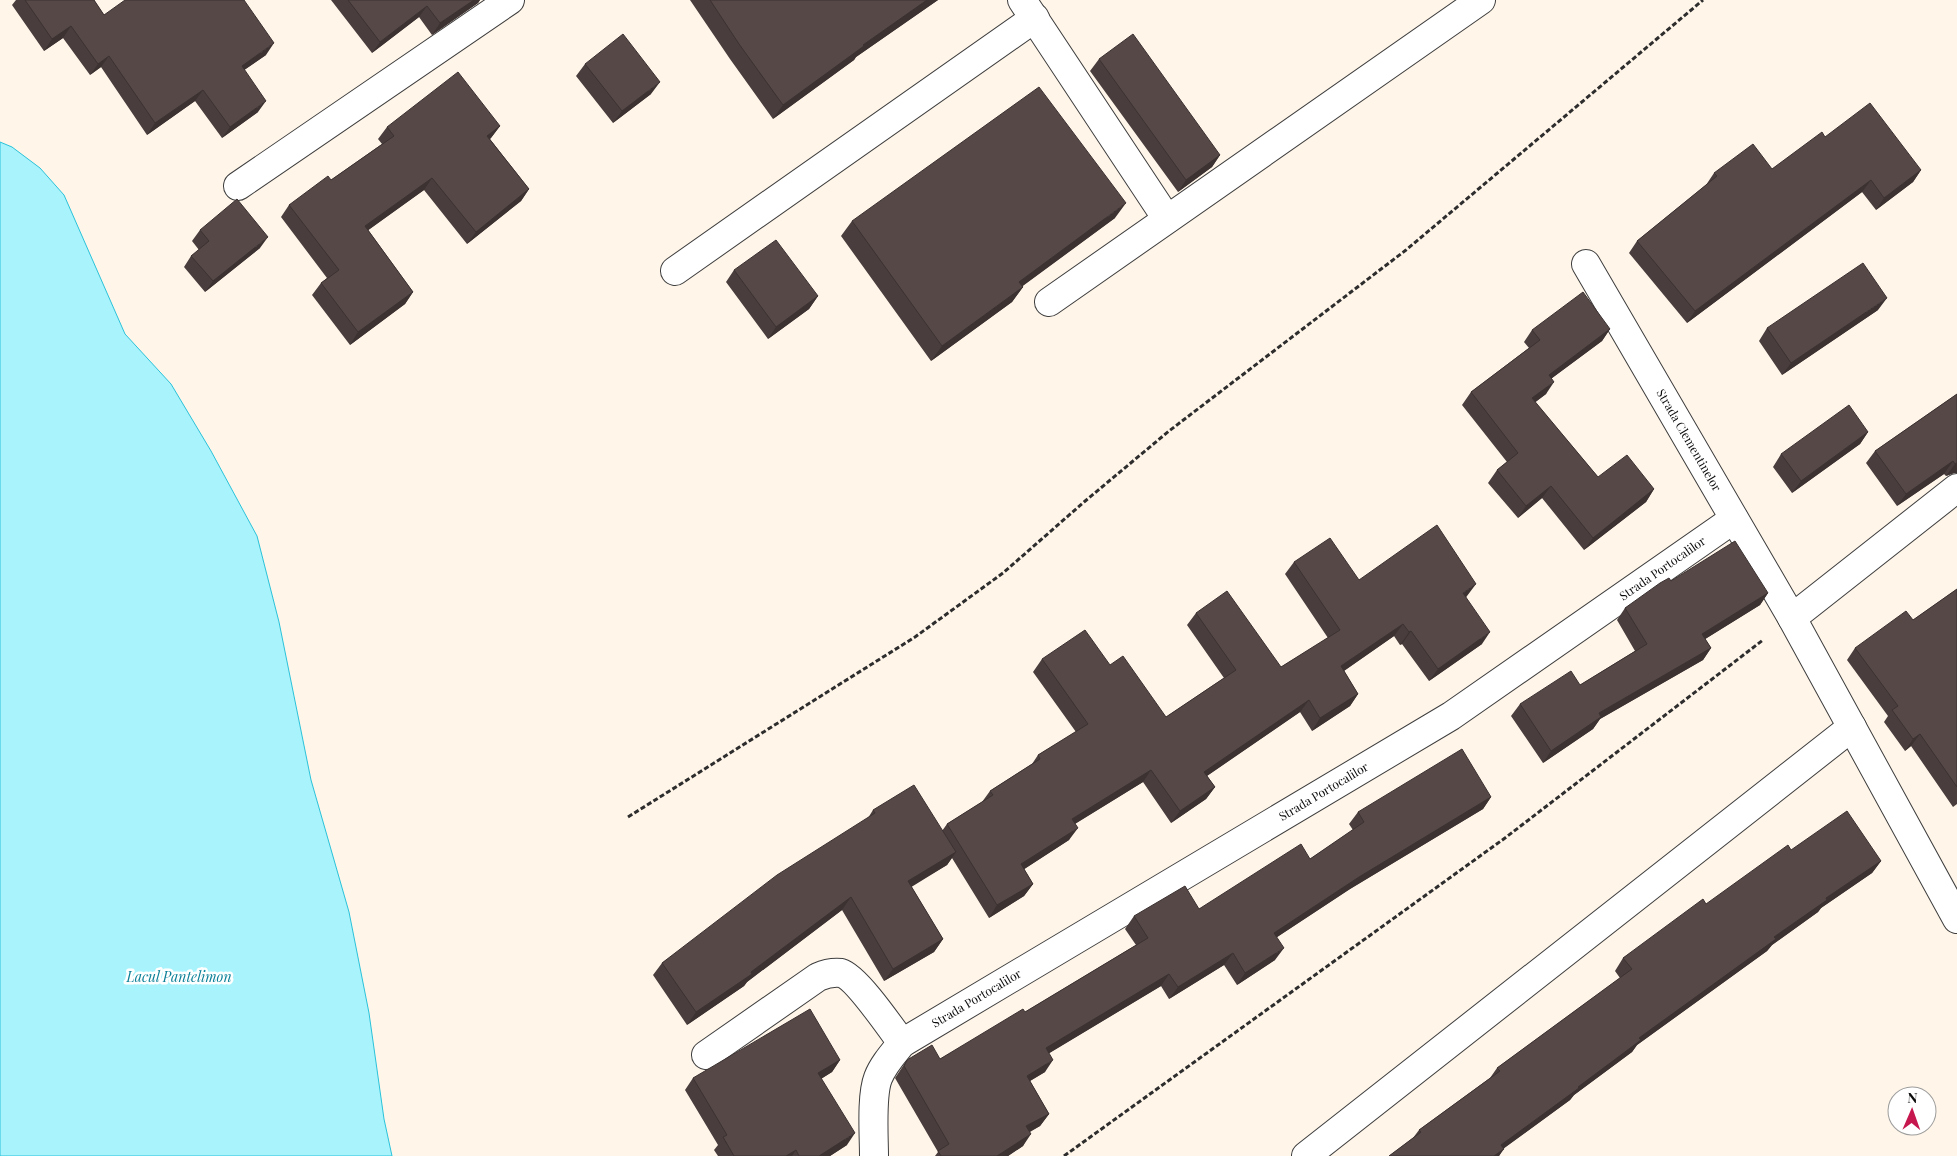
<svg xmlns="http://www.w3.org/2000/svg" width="1957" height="1156" font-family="'Playfair Display',serif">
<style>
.water{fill:#a9f3fc;stroke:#2ac2d9}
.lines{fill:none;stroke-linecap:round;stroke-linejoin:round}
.minor-casing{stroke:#3e3e3e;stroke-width:30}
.path{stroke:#2d2d2d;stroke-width:3;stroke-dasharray:5 2.5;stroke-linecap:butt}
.minor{stroke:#fff;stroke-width:28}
.wall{fill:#493e3d}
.shaded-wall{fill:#3c3232}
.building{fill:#554847;stroke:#3c3232}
.labels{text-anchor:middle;stroke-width:5;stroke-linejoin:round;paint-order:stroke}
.street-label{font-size:12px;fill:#0b0b0b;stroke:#fff}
.water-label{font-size:14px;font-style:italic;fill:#0c8098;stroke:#fff}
</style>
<rect width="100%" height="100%" fill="#fff5e9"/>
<path class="water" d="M 0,142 L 12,147 L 40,168 L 64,195 L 125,334 L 171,384 L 211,451 L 257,536 L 279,622 L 311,780 L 349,912 L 369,1013 L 384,1119 L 392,1156 L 0,1156 Z"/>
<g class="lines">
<g class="minor-casing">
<g id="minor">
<path d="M 1022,0 L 1167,219"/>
<path d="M 238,186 L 510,0"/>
<path id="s1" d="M 1586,264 L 1792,618 L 1957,919"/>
<path d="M 675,271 L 1035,18"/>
<path d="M 1049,302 L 1481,0"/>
<path d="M 1792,618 L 1957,488"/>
<path d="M 706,1055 L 818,977 C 825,974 832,972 841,973 C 856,977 891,1028 902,1043"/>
<path id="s2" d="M 874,1156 C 874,1136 871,1096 878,1078 C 883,1065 893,1054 902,1043 L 1451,716 L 1734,519"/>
<path d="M 1306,1156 L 1852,727"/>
</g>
</g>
<path class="path" d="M 628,817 L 915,637 L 1003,573 L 1084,502 L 1169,431 L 1406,250 L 1703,0
M 1064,1156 L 1505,838 L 1763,640"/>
<use href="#minor" class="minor"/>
</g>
<path class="wall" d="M 16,0 L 94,0 L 104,15 L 266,55 L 244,70 L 258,112 L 222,138 L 195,101 L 147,135 L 101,67 L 90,75 L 63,38 L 44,51 L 12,5 Z
M 331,0 L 480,0 L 478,3 L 432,35 L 419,17 L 372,53 Z
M 690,0 L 938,0 L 856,57 L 854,60 L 773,119 L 730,59 Z
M 1099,59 L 1220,155 L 1212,167 L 1178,192 L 1090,71 Z
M 585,64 L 651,94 L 613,123 L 576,76 Z
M 500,126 L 490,139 L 529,189 L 521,201 L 467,244 L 424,190 L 368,230 L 413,292 L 405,304 L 350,345 L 312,295 L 321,283 L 327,278 L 281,217 L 289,205 L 331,180 L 382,144 L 378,139 L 387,127 Z
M 1825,137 L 1921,170 L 1913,182 L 1876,210 L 1862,192 L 1687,323 L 1629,253 L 1637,241 L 1706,185 L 1714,173 L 1772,169 Z
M 1115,218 L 1022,286 L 1023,287 L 1012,302 L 931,361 L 841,236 L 852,221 Z
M 200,230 L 260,248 L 205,292 L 184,267 L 191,256 L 199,250 L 192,241 Z
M 734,270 L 818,296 L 809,309 L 768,339 L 726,282 Z
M 1878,310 L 1782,375 L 1759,341 L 1767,328 Z
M 1610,329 L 1602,341 L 1552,378 L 1546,394 L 1535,402 L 1598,477 L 1654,489 L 1646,502 L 1584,550 L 1542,498 L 1518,518 L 1488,483 L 1497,470 L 1507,462 L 1462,405 L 1471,392 L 1529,348 L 1524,342 L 1532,330 Z
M 1957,394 L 1957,473 L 1954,473 L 1946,476 L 1944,474 L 1897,506 L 1866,463 L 1875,451 Z
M 1868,432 L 1860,444 L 1792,493 L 1773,467 L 1781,454 Z
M 1294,562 L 1359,580 L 1467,596 L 1466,597 L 1482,644 L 1429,681 L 1402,644 L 1400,645 L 1394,636 L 1344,671 L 1358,694 L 1350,706 L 1312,731 L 1300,712 L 1207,776 L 1215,787 L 1206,799 L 1171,823 L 1143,782 L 1075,824 L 1069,840 L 1024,869 L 1033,884 L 1024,896 L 989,918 L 952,858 L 947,865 L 911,886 L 943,939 L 934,952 L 884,981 L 842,910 L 747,982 L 744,986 L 687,1025 L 653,975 L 662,963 L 868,818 L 873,810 L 942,831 L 947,824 L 982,802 L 990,791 L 1032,764 L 1038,755 L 1076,732 L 1033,672 L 1042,659 L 1110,665 L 1166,717 L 1224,678 L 1187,625 L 1196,613 L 1281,667 L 1328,638 L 1285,574 Z
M 1671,581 L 1768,593 L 1760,605 L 1705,639 L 1711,648 L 1703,660 L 1600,719 L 1593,729 L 1543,763 L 1511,716 L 1520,704 L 1580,685 L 1635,651 L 1617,620 L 1625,608 Z
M 1957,589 L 1957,804 L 1953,807 L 1911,746 L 1905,751 L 1884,722 L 1888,716 L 1847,660 L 1855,648 L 1913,620 Z
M 1491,797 L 1483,809 L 1350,889 L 1277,937 L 1275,960 L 1237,985 L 1224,965 L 1169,999 L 1161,986 L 1049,1053 L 1045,1072 L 1030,1081 L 1049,1114 L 1040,1126 L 1030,1132 L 1023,1146 L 1008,1156 L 935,1156 L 938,1152 L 895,1078 L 907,1060 L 940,1059 L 1025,1012 L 1136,945 L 1125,929 L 1134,916 L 1199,909 L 1310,859 L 1353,830 L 1349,824 L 1358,812 Z
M 1791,850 L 1881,861 L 1872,873 L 1821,908 L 1818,912 L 1772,945 L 1767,951 L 1637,1045 L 1632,1052 L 1574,1095 L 1570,1100 L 1503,1149 L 1499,1156 L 1389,1156 L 1413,1138 L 1419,1130 L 1490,1078 L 1497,1068 L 1620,978 L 1615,971 L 1623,958 Z
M 840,1060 L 832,1072 L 821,1079 L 847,1145 L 830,1156 L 718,1156 L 714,1150 L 718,1145 L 685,1090 L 693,1078 Z"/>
<path class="shaded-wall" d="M 474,0 L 480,0 L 478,3 L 432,35 L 440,23 Z
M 927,0 L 938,0 L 856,57 L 854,60 L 773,119 L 783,105 L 863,45 Z
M 427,6 L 419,17 L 372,53 L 380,42 Z
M 71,26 L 63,38 L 44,51 L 52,39 Z
M 274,43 L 266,55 L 234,77 L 242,66 Z
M 109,56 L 101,67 L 90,75 L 98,64 Z
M 660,82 L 651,94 L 613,123 L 622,111 Z
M 203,90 L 195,101 L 147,135 L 155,123 Z
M 266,101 L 258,112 L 222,138 L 230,127 Z
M 500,126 L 491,138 L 478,148 L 487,136 Z
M 1220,155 L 1212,167 L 1178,192 L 1186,180 Z
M 1921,170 L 1913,182 L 1876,210 L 1884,198 Z
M 432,178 L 424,190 L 356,239 L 365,226 Z
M 1871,180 L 1862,192 L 1687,323 L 1695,311 Z
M 529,189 L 521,201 L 467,244 L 476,232 Z
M 1126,203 L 1115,218 L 1008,297 L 1019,282 Z
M 268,237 L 260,248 L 205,292 L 213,281 Z
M 1023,287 L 1012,302 L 931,361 L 942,346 Z
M 413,292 L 405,304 L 350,345 L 358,332 Z
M 818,296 L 809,309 L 768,339 L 776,327 Z
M 1887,298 L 1878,310 L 1782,375 L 1791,363 Z
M 1610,329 L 1602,341 L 1540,387 L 1549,375 Z
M 1554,382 L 1546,394 L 1524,411 L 1532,398 Z
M 1868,432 L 1860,444 L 1792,493 L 1801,481 Z
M 1953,461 L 1944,474 L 1897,506 L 1906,494 Z
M 1957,463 L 1957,473 L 1954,473 L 1946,476 L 1955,464 Z
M 1551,486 L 1542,498 L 1518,518 L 1526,506 Z
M 1654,489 L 1646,502 L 1584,550 L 1593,538 Z
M 1476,584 L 1467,596 L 1454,606 L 1463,593 Z
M 1768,593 L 1760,605 L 1694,646 L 1702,634 Z
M 1403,624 L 1394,636 L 1332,679 L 1341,666 Z
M 1411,631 L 1402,644 L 1400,645 L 1409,632 Z
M 1490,632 L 1482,644 L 1429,681 L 1438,669 Z
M 1711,648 L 1703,660 L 1600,719 L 1593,729 L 1543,763 L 1551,751 L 1599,713 Z
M 1358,694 L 1350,706 L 1312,731 L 1320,718 Z
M 1309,700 L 1300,712 L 1195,784 L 1204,772 Z
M 1920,734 L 1911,746 L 1905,751 L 1913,739 Z
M 1151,770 L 1143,782 L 1063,831 L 1072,819 Z
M 1215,787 L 1206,799 L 1171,823 L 1180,811 Z
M 1491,797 L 1483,809 L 1350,889 L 1265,945 L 1274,933 L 1359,877 Z
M 1078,828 L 1069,840 L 1012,877 L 1021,864 Z
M 956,852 L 947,865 L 900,894 L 908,881 Z
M 1881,861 L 1872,873 L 1821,908 L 1818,912 L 1772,945 L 1767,951 L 1637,1045 L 1632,1052 L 1574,1095 L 1570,1100 L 1493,1156 L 1501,1145 L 1578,1087 L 1639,1038 L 1826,898 Z
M 1033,884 L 1024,896 L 989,918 L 997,905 Z
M 851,897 L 842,910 L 747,982 L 744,986 L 687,1025 L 696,1012 L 751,972 Z
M 943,939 L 934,952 L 884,981 L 893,969 Z
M 1284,948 L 1275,960 L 1237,985 L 1245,973 Z
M 1233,953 L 1224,965 L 1169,999 L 1178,987 Z
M 1169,974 L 1161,986 L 1038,1060 L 1046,1048 Z
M 840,1060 L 832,1072 L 809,1086 L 818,1073 Z
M 1053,1060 L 1045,1072 L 1018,1088 L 1027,1076 Z
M 1049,1114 L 1040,1126 L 1017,1138 L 1026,1126 Z
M 855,1133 L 847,1145 L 830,1156 L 819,1156 Z
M 1031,1134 L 1023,1146 L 1008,1156 L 997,1156 Z
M 1504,1149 L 1499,1156 L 1494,1156 Z
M 796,1150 L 792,1156 L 786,1156 Z"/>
<path class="building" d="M 25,0 L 94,0 L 104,15 L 125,0 L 244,0 L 274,43 L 242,66 L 266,101 L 230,127 L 203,90 L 155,123 L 109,56 L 98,64 L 71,26 L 52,39 Z
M 348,0 L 474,0 L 440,23 L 427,6 L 380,42 Z
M 710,0 L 927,0 L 863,45 L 864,46 L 783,105 L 739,44 Z
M 623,34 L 660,82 L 622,111 L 585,64 Z
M 1133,34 L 1220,155 L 1186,180 L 1099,59 Z
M 458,72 L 500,126 L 487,136 L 529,189 L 476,232 L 432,178 L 365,226 L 413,292 L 358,332 L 321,283 L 339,270 L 289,205 L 328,176 L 331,180 L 394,136 L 387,127 Z
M 1039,87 L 1126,203 L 1019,282 L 1023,287 L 942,346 L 852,221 Z
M 1870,103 L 1921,170 L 1884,198 L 1871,180 L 1695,311 L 1637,241 L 1717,176 L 1714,173 L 1753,144 L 1772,169 L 1822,132 L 1825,137 Z
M 237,199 L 268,237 L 213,281 L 191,256 L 209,241 L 200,230 Z
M 776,240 L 818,296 L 776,327 L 734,270 Z
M 1863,263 L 1887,298 L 1791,363 L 1767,328 Z
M 1583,292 L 1610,329 L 1549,375 L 1554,382 L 1532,398 L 1598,477 L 1627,455 L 1654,489 L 1593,538 L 1551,486 L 1526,506 L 1497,470 L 1518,453 L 1471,392 L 1540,340 L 1532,330 Z
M 1957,394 L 1957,463 L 1955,464 L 1953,461 L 1906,494 L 1875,451 Z
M 1849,405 L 1868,432 L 1801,481 L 1781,454 Z
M 1437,525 L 1476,584 L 1463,593 L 1490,632 L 1438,669 L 1411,631 L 1409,632 L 1403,624 L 1341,666 L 1358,694 L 1320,718 L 1309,700 L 1204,772 L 1215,787 L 1180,811 L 1151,770 L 1072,819 L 1078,828 L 1021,864 L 1033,884 L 997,905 L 947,824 L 993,795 L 990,791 L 1040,759 L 1038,755 L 1088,724 L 1042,659 L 1085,630 L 1110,665 L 1123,656 L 1166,717 L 1236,670 L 1196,613 L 1227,591 L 1281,667 L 1340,630 L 1294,562 L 1330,538 L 1359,580 Z
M 1735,541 L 1768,593 L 1702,634 L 1711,648 L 1599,713 L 1601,717 L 1551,751 L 1520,704 L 1571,671 L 1580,685 L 1647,644 L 1625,608 L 1660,583 L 1669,578 L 1671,581 Z
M 1957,589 L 1957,787 L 1920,734 L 1913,739 L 1892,710 L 1898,706 L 1855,648 L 1906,611 L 1913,620 Z
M 1462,749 L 1491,797 L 1359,877 L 1274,933 L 1284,948 L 1245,973 L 1233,953 L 1178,987 L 1169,974 L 1046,1048 L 1053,1060 L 1027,1076 L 1049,1114 L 1026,1126 L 1031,1134 L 997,1156 L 941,1156 L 938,1151 L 949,1144 L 904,1066 L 907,1060 L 932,1045 L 940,1059 L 1023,1009 L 1025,1012 L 1148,938 L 1134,916 L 1185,886 L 1199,909 L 1301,844 L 1310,859 L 1364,822 L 1358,812 Z
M 914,785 L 956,852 L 908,881 L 943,939 L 893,969 L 851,897 L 751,972 L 752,974 L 696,1012 L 662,963 L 777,875 L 875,813 L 873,810 Z
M 1847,811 L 1881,861 L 1826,898 L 1827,900 L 1774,937 L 1776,939 L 1639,1038 L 1641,1040 L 1578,1087 L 1579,1088 L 1501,1145 L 1504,1149 L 1494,1156 L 1389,1156 L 1421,1132 L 1419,1130 L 1500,1071 L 1497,1068 L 1632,969 L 1623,958 L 1703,899 L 1706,904 L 1788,845 L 1791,850 Z
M 810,1009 L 840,1060 L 818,1073 L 855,1133 L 819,1156 L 799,1156 L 796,1150 L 786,1156 L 734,1156 L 723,1137 L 727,1135 L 693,1078 Z"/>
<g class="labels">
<g class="street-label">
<text dy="4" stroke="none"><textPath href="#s1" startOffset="204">Strada Clementinelor</textPath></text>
<text dy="4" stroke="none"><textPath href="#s2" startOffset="1018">Strada Portocalilor</textPath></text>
<text dy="4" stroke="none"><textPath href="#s2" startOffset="612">Strada Portocalilor</textPath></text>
<text dy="4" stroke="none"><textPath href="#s2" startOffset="208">Strada Portocalilor</textPath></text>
</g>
<g class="water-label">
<text x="179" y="982">Lacul Pantelimon</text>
</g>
</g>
<g transform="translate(1912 1111) rotate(2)"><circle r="24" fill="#ffffff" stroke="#9d9d9d"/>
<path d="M0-4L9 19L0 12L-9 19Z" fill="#c6184f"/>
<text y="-8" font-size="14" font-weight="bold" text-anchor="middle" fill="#0b0b0b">N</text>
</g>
</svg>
